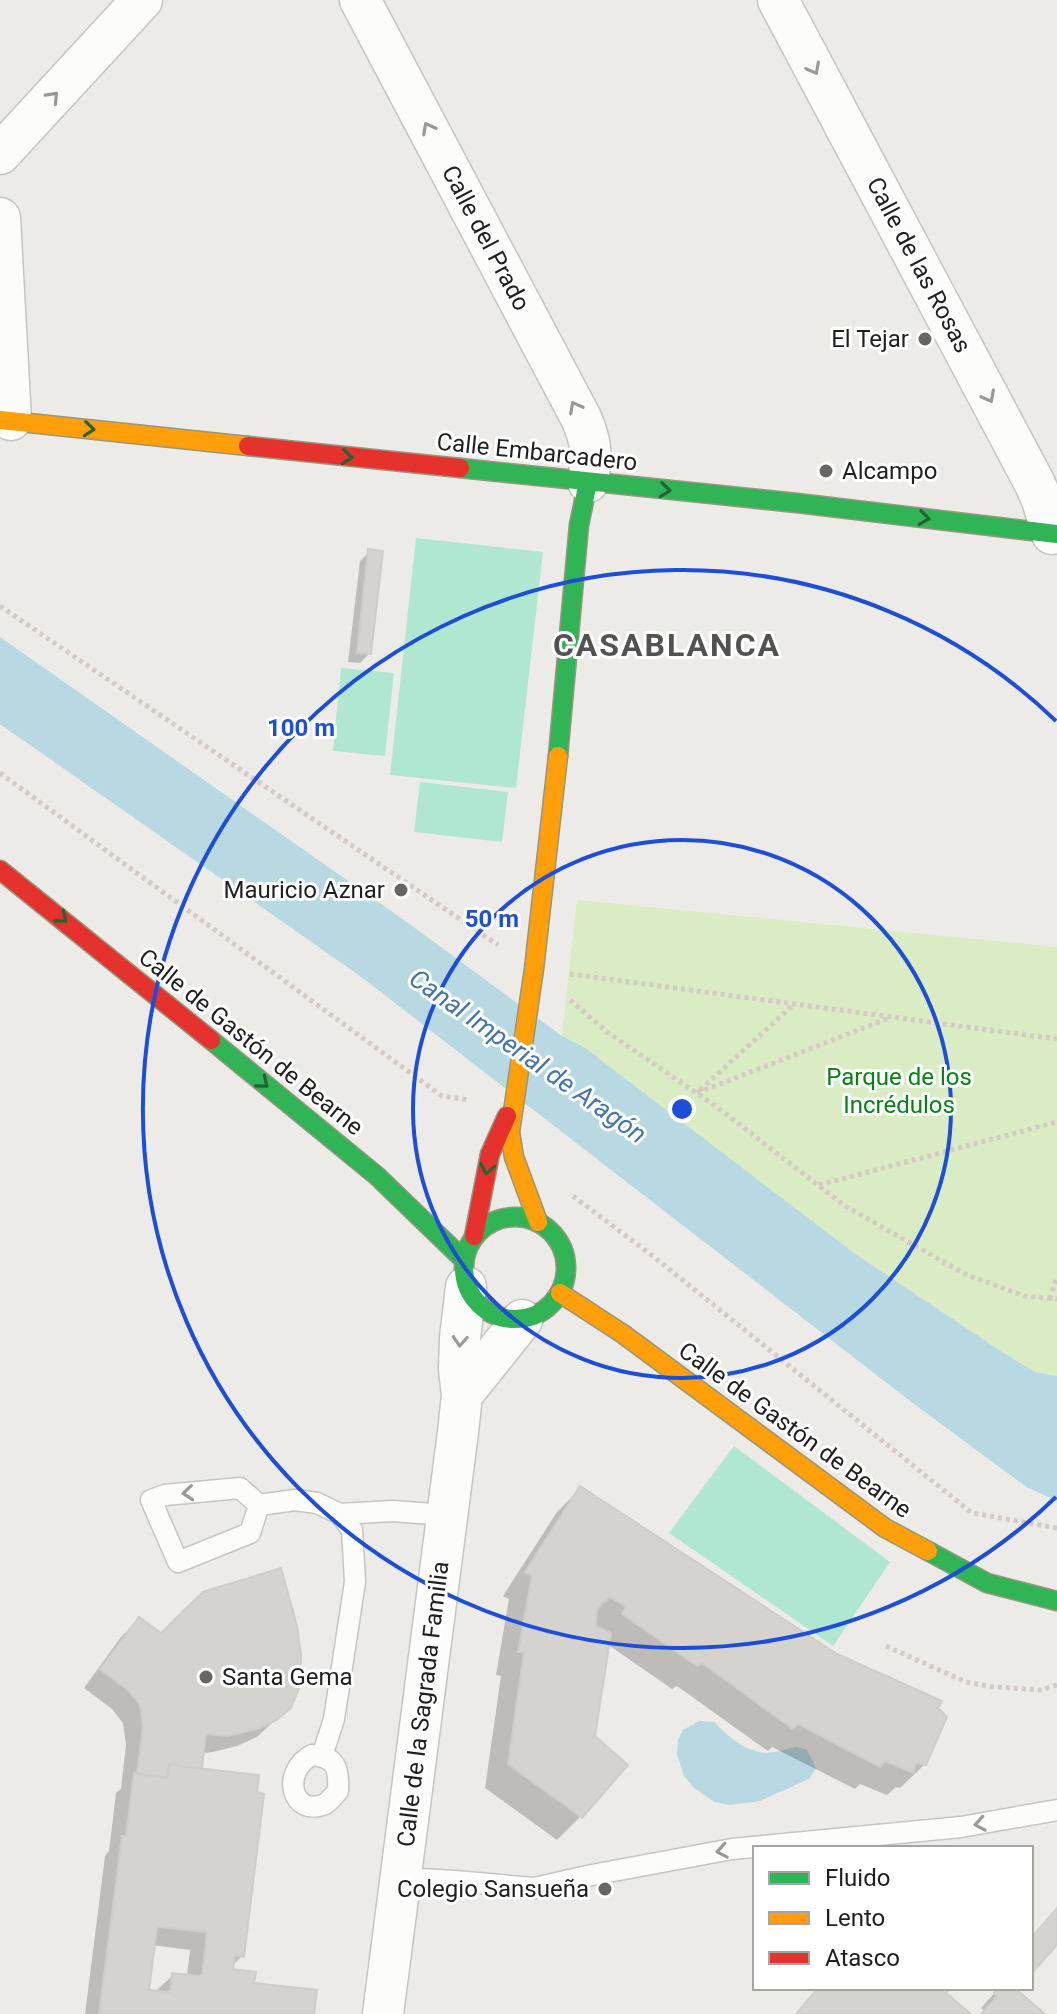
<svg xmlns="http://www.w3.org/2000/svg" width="1057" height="2014" font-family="Roboto,sans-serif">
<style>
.grass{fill:#d9ecc4}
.pitch{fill:#b0e7d1}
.water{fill:#b8d8e2}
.shadow{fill:#0003;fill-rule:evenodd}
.building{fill:#d5d3d0;stroke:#d0cdc8;stroke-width:2;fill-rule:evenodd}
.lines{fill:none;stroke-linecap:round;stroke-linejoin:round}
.lane-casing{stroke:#c6c5c3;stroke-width:23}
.street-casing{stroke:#c6c5c3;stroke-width:43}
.fast-casing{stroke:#95977e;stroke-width:21}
.slow-casing{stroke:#95977e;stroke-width:21}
.jam-casing{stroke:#95977e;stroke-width:21}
.path{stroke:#d7c9c6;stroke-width:5;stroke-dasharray:4 4;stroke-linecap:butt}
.lane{stroke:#fcfcfb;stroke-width:20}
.street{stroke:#fcfcfb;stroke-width:40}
.fast{stroke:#30b455;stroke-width:18}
.slow{stroke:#ff9f0a;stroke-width:18}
.jam{stroke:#e5322d;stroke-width:18}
.oneway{stroke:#999998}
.oneway2{stroke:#276237}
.ring{fill:none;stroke:#1d4ed8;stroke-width:4}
.poi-dot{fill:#676665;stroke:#fff;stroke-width:3}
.labels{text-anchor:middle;stroke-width:6;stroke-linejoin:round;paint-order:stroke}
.street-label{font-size:24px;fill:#1f1f1f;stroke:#fff}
.poi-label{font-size:24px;fill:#1f1f1f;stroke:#fff;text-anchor:end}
.park-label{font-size:24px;fill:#068314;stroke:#fff}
.water-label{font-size:26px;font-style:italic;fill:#4375ab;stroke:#fff}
.district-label{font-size:32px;font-weight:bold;letter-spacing:2px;fill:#525252;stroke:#fff}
.centre{fill:#1d4ed8;stroke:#fff;stroke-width:4}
.ring-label{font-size:24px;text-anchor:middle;font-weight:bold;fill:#1d4ed8;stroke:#fff;stroke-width:6;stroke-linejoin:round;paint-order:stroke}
</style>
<rect width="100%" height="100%" fill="#edebe7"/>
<path class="grass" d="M 577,900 L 1057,947 L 1057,1376 L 1035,1372 L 1002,1352 L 854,1253 L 562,1036 Z"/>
<path class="pitch" d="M 416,538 L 543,552 L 516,788 L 390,775 Z
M 341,668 L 394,673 L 385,756 L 333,751 Z
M 420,782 L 508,792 L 502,842 L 414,832 Z
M 734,1446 L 890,1562 L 833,1646 L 669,1533 Z"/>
<path class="water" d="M 0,637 L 408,923 L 562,1036 L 585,1048 L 854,1253 L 1002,1352 L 1035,1372 L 1057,1376 L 1057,1501 L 1028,1488 L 914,1404 L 360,976 L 0,724 Z
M 699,1721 L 714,1722 C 730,1738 751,1757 776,1752 C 789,1749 795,1744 807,1750 L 816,1768 L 809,1779 L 760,1801 L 730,1805 L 714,1802 L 693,1787 L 684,1776 L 677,1754 L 678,1740 L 683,1730 Z"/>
<path class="shadow" d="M 369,552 L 369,654 L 360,663 L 348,662 L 360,561 Z
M 580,1489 L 925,1764 L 900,1788 L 896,1787 L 887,1795 L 860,1784 L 855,1789 L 772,1747 L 768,1751 L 677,1686 L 672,1689 L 607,1644 L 581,1816 L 557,1840 L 485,1788 L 501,1676 L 496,1675 L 509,1599 L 503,1596 L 557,1512 Z
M 139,1620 L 162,1635 L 289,1707 L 257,1737 L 237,1746 L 208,1753 L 202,1752 L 199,1770 L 242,1956 L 232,1966 L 231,1971 L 252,1984 L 312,2014 L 85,2014 L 105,1856 L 109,1851 L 116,1793 L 121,1789 L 126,1745 L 123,1723 L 112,1709 L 84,1688 L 121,1637 ZM 152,1945 L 190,1950 L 187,1976 L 173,1975 L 155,1992 L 147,1991 Z
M 999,1988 L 1016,1988 L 1014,1990 L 1042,2014 L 982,2014 L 985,2011 L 981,2008 Z"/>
<path class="building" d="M 368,549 L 383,551 L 371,654 L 357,653 Z
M 580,1486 L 837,1654 L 942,1701 L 938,1708 L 947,1717 L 926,1765 L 916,1763 L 913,1773 L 885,1761 L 880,1767 L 798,1724 L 793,1729 L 702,1663 L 697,1666 L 622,1614 L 626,1606 L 609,1597 L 597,1609 L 596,1626 L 611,1633 L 595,1736 L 628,1765 L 582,1818 L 508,1764 L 524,1652 L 518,1652 L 532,1576 L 525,1572 Z
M 281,1568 L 297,1626 L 301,1656 L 300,1686 L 291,1708 L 277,1720 L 257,1729 L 228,1736 L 206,1734 L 202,1768 L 169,1765 L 167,1778 L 137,1774 L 143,1726 L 140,1705 L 129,1691 L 100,1669 L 139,1617 L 161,1633 L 203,1592 Z
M 169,1765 L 259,1775 L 257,1792 L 264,1794 L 244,1957 L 235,1955 L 233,1969 L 256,1972 L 254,1983 L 317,1990 L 314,2014 L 99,2014 L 122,1836 L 126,1836 L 134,1773 L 167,1778 ZM 157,1927 L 207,1932 L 202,1976 L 172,1973 L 170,1992 L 149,1990 Z
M 1057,1908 L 1057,1945 L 1031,1974 L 1031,1950 L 1034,1947 L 1031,1944 L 1031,1938 Z
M 818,1988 L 950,1988 L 946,1993 L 971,2014 L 796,2014 Z
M 998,1988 L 1019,1988 L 1017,1990 L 1045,2014 L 981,2014 L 997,1996 L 994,1993 Z"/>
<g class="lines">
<g class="lane-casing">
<path id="lane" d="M 259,1505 L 250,1533 L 178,1562 L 151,1500 L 165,1495 L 240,1488 L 259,1505 L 295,1500 L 317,1503 L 340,1514 L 352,1530 L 355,1582 L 334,1719 L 322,1756
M 340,1514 L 392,1511 L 447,1515
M 312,1755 C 337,1757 339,1769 338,1791 C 334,1795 330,1801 325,1804 C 292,1818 280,1772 312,1755 Z
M 401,1878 L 455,1881 L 534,1888 L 592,1875 L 732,1849 L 961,1827 L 1057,1810"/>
</g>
<g class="street-casing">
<path id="street" d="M 360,0 L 581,418 C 592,442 592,456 588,482
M 778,0 L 1034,482 L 1042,500 L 1052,534
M 0,154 L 142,0
M 0,218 L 11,420
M 462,1395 L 522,1320
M 383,2014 L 458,1432 L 462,1395 L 459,1369 L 460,1338 L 466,1287"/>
</g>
<g class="fast-casing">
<path id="fast" d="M 460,468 L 797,503 L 1057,534
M 558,756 L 579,525 L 588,482
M 211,1040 L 377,1176 L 464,1260
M464 1268a51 51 0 1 1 102 0a51 51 0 1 1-102 0Z
M 928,1551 L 987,1583 L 1057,1601"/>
</g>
<g class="slow-casing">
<path id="slow" d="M 0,420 L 248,446
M 538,1222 L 514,1157 L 510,1132 L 534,969 L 558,756
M 560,1293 L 623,1334 L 885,1528 L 928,1551"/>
</g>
<g class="jam-casing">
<path id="jam" d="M 248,446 L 460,468
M 0,870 L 211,1040
M 474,1236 L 490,1154 L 507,1116"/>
</g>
<path class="path" d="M 0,606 L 498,945
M 0,773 L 442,1096 L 470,1100
M 570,974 L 1057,1039
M 570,1000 L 607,1032 L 717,1107 L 845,1206 L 965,1274 L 1024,1296 L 1057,1299
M 700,1090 L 793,1005
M 697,1093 L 889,1018
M 819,1185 L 1057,1122
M 573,1196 L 654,1257 L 972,1513 L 1057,1528
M 1050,1299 L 1057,1276
M 886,1646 L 966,1682 L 993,1687 L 1041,1690 L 1057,1685"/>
<use href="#lane" class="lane"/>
<use href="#street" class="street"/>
<use href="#fast" class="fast"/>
<use href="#slow" class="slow"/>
<use href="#jam" class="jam"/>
</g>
<defs><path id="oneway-chevron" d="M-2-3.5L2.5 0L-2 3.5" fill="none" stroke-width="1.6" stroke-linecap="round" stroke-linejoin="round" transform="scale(2)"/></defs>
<g class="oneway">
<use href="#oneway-chevron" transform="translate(814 69) rotate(62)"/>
<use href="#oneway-chevron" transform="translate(53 97) rotate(-47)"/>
<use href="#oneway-chevron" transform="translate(428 128) rotate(-118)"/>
<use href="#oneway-chevron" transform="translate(989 397) rotate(62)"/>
<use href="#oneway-chevron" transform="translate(575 407) rotate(-118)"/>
<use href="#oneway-chevron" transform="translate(460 1341) rotate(94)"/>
<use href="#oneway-chevron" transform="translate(188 1493) rotate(175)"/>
<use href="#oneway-chevron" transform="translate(980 1824) rotate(170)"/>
<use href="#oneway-chevron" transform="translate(722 1851) rotate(170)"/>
</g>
<g class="oneway2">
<use href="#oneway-chevron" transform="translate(89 429) rotate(6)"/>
<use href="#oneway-chevron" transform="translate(347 457) rotate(6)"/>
<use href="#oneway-chevron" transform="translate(665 490) rotate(6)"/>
<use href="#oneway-chevron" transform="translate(924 518) rotate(7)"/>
<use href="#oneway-chevron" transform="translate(62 918) rotate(39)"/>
<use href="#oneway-chevron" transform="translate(263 1083) rotate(39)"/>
<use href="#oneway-chevron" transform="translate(487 1169) rotate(101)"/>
</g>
<g class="ring">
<circle cx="682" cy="1109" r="269"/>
<path d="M1056 1497A539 539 0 1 1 1056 721"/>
</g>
<g class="poi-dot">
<circle cx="925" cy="339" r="8"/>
<circle cx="826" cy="471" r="8"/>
<circle cx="401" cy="890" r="8"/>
<circle cx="206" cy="1677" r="8"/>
<circle cx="605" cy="1889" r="8"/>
</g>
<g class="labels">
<g class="street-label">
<text transform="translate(486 238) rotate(62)" y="8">Calle del Prado</text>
<text transform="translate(919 265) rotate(62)" y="8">Calle de las Rosas</text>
<text transform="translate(537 452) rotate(6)" y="8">Calle Embarcadero</text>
<text transform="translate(251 1042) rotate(39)" y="8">Calle de Gastón de Bearne</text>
<text transform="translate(795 1430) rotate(36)" y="8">Calle de Gastón de Bearne</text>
<text transform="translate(423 1704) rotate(-83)" y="8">Calle de la Sagrada Familia</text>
</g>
<g class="poi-label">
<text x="909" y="347">El Tejar</text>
<text x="842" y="479" text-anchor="start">Alcampo</text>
<text x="385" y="898">Mauricio Aznar</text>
<text x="222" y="1685" text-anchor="start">Santa Gema</text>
<text x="589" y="1897">Colegio Sansueña</text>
</g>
<g class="park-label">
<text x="899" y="1085">Parque de los<tspan x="899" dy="28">Incrédulos</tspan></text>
</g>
<g class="water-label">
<text transform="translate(528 1056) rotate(35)" y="9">Canal Imperial de Aragón</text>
</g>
<g class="district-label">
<text x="667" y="656">CASABLANCA</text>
</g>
</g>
<circle cx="682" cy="1109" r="12" class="centre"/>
<g class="ring-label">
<text x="301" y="736">100 m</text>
<text x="492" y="927">50 m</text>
</g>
<rect x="753" y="1846" width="280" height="144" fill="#ffffff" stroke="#a5a5a5" stroke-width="2"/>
<rect x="769" y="1872" width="40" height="12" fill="#30b455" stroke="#a5a5a5" stroke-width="2"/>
<text x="825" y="1886" font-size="24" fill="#1f1f1f">Fluido</text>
<rect x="769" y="1912" width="40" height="12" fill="#ff9f0a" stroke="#a5a5a5" stroke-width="2"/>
<text x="825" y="1926" font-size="24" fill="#1f1f1f">Lento</text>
<rect x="769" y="1952" width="40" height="12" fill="#e5322d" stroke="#a5a5a5" stroke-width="2"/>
<text x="825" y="1966" font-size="24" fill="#1f1f1f">Atasco</text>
</svg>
